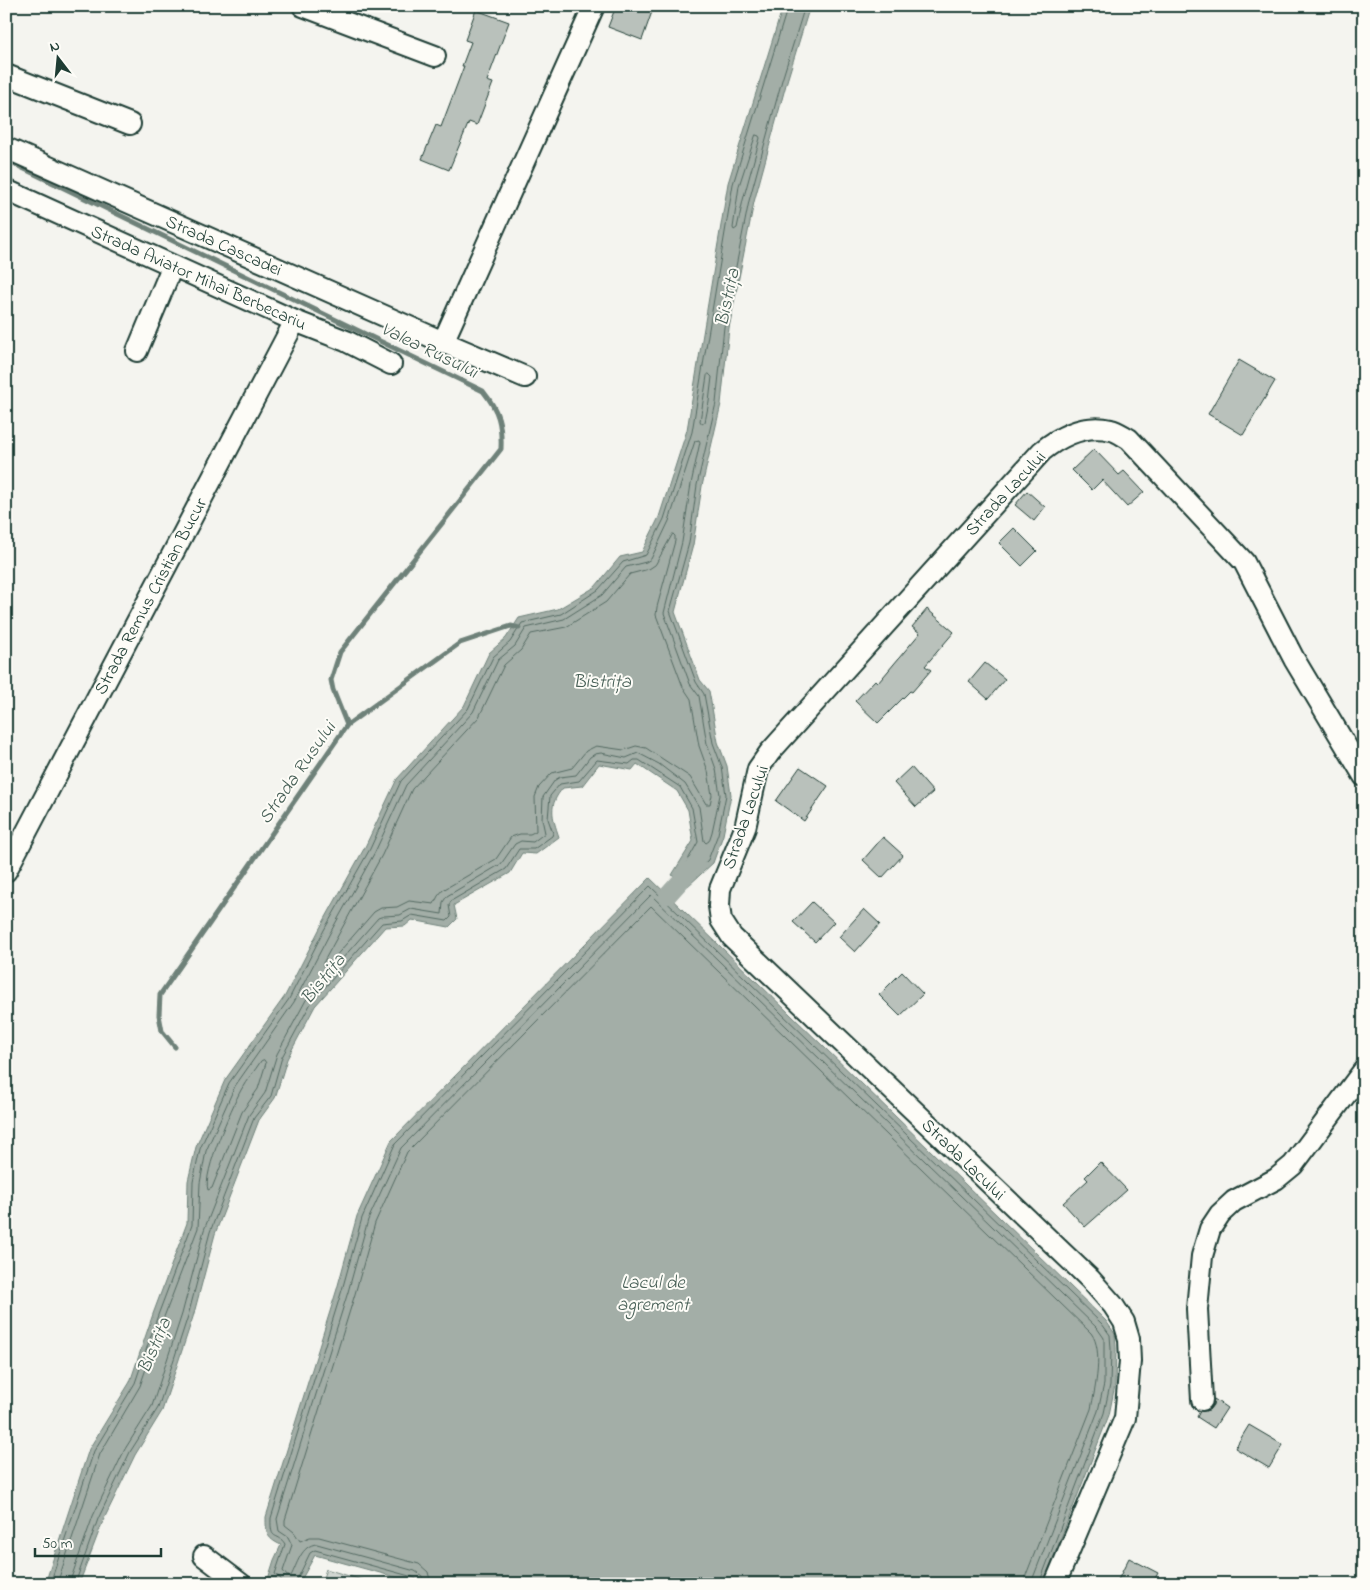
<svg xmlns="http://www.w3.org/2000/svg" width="1370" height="1590" font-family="'Indie Flower',sans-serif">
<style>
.green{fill:#d1d6d1;stroke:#788a82}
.water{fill:#a3aea7;stroke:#6e8179}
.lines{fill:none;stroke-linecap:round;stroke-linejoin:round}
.shore{stroke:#546a62;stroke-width:1}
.stream{stroke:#6e8179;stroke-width:5}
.canal{stroke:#a3aea7;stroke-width:18}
.building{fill:#b9c1bb;stroke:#1f3d34}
.minor-casing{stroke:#1f3d34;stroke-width:24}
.minor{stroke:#fdfcf7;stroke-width:20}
.labels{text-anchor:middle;stroke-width:4;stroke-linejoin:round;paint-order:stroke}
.street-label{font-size:18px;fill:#1f3d34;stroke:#fdfcf7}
.water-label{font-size:19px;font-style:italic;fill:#475f56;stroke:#fdfcf7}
</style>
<rect width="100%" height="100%" fill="#f4f4ef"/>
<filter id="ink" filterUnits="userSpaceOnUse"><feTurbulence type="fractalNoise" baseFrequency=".02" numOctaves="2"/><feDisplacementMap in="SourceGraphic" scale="10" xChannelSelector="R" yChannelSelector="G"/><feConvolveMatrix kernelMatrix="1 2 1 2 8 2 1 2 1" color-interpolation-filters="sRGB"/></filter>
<g filter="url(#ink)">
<path class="green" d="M 326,1569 L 375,1584 L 321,1584 Z"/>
<path class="water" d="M 783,6 L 810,6 L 787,81 L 754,202 L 729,328 L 721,404 L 702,486 L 693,545 L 675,612 L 700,680 L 709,691 L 718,742 L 727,766 L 731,795 L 723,835 L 713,863 L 688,886 L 672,875 L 693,841 L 688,810 L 677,791 L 637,764 L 632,770 L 599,764 L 582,786 L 563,788 C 548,805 552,816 559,837 L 536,854 L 522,853 L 510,873 L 454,905 L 457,919 L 449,927 L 412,920 L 405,926 L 385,927 L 315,1006 L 287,1059 L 275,1098 L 259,1120 L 215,1234 L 193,1317 L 162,1411 L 135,1455 L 103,1521 L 79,1584 L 45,1584 L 89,1449 L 130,1382 L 153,1314 L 187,1223 L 188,1181 L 196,1147 L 225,1080 L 285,996 L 320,928 L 365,847 L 397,779 L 464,706 L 489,653 L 506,638 L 519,618 L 558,609 L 595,587 L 620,557 L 642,552 L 659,517 L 687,430 L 728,183 Z
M 650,878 L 1106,1321 L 1115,1334 L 1116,1349 L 1115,1385 L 1109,1415 L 1043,1584 L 420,1584 L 315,1555 L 299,1584 L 287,1584 L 268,1579 L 274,1560 L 281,1545 C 266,1538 266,1533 266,1517 L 337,1289 L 357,1216 L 391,1141 Z"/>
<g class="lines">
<path class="shore" d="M 756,135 L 759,136 L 760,138 L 743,200 L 737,228 L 734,230 L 733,228 L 739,186 Z
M 709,374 L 712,377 L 709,402 L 705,422 L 702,424 L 700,421 L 707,376 Z
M 673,534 L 675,536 L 675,541 L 657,607 L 656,615 L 683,687 L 691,699 L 699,746 L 708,771 L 712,795 L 710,804 L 706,804 L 690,777 L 646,748 L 636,746 L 624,750 L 596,746 L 586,751 L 572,768 L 552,773 L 539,787 L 535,797 L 536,831 L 530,834 L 520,834 L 511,837 L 496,859 L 443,890 L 438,896 L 434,904 L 409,901 L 397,907 L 381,908 L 374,912 L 327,966 L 323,966 L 323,963 L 382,855 L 412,789 L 479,717 L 504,665 L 521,650 L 531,634 L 566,627 L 606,602 L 630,574 L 649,569 L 655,565 Z
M 264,1060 L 266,1063 L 258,1089 L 242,1112 L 212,1188 L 208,1190 C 202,1173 232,1107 241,1090 C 246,1080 255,1071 261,1061 Z
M 50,1584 L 94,1451 L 135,1383 L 158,1315 L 192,1225 L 193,1182 L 200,1149 L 229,1083 L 289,999 L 324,930 L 370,849 L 401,781 L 468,709 L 493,657 L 510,642 L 522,623 L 561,614 L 598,590 L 623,562 L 646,555 L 664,519 L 692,432 L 733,184 L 788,6
M 57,1584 L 100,1454 L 140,1386 L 164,1317 L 198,1228 L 200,1183 L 206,1151 L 235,1086 L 294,1002 L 330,933 L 375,852 L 406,785 L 473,712 L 498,660 L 515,646 L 526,628 L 564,619 L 602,595 L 626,567 L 646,562 L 651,559 L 669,521 L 695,441 L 699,440 L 700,442 L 691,484 L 682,542 L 664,613 L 690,684 L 699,696 L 707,744 L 716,769 L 720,795 L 712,832 L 709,841 L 706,843 L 704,841 L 699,807 L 685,784 L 659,764 L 638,753 L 626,758 L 601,753 L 595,754 L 590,757 L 576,775 L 560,777 L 555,780 L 543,797 L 542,819 L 545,833 L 533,842 L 521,841 L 515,844 L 501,864 L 447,896 L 443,902 L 442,914 L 411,909 L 400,915 L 384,916 L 378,918 L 306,1000 L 277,1054 L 265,1093 L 249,1115 L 204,1230 L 182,1314 L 152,1406 L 125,1449 L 93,1516 L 69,1584
M 75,1584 L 98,1519 L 130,1452 L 158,1408 L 188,1316 L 210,1232 L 254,1118 L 271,1096 L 282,1057 L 311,1003 L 382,923 L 402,921 L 412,915 L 447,921 L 451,917 L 449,905 L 451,901 L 506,869 L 519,849 L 534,849 L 552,836 L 553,833 L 548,819 L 550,796 L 560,784 L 579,781 L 597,760 L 629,764 L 634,760 L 639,760 L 680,787 L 692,808 L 698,842 L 680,874 L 688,878 L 708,860 L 718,834 L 726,795 L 722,767 L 713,743 L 704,694 L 696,682 L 670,611 L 689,543 L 697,485 L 716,403 L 724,327 L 749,201 L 782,80 L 805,6
M 283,1584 L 281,1579 L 275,1574 L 285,1544 C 277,1531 270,1543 271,1518 L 342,1290 L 362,1218 L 395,1144 L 650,886 L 1102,1324 L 1110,1335 L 1111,1349 L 1110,1385 L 1104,1413 L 1039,1584
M 295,1584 L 310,1553 L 315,1550 L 413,1577 L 416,1579 L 417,1584
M 424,1584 L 422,1576 L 415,1571 L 317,1544 C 301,1545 297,1565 291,1576 L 287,1576 L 283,1571 L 292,1545 L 288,1537 L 279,1531 L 277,1519 L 348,1292 L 368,1220 L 401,1148 L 651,895 L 1097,1328 L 1104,1338 L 1104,1384 L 1098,1411 L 1033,1578 L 1032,1584
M 431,1584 L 428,1572 L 419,1564 L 319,1537 L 310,1537 L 300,1541 L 294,1532 L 285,1525 L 285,1520 L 355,1294 L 375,1223 L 407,1152 L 651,906 L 1091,1333 C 1104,1350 1095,1389 1091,1409 L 1026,1575 L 1025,1584"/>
<path class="stream" d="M 6,160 L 483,391 C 499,411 502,424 501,449 L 340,652 L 331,680 L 333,690 L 347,725
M 175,1047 L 162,1031 L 159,1015 L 160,995 L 347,725 L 460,643 L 511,626 L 519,628"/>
<path class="canal" d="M 668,895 L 696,864"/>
</g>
<path class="building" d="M 616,6 L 654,6 L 642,40 L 608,27 Z
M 476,10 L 509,22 L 487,81 L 493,83 L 477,125 L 469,122 L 449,170 L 422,159 L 436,125 L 441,127 L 464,66 L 462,66 L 471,42 L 465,40 Z
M 1239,360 L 1275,381 L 1243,435 L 1208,414 Z
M 1094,449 L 1119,475 L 1124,471 L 1144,492 L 1127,507 L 1102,480 L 1092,490 L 1072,470 Z
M 1027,491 L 1045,507 L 1034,521 L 1015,505 Z
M 1014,528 L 1037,551 L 1022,566 L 999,543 Z
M 927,609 L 954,632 L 925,666 L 931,670 L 912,692 L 910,691 L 878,723 L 855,701 L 875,680 L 878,683 L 920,633 L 912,627 Z
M 985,663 L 1005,679 L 988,699 L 969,682 Z
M 800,767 L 828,786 L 804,821 L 776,801 Z
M 911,767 L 933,792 L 916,807 L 894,783 Z
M 883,837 L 903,855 L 882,878 L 863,860 Z
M 812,902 L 834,922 L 815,942 L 793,922 Z
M 864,909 L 880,924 L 855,952 L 839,937 Z
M 902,972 L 923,994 L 900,1016 L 879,995 Z
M 1100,1162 L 1127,1190 L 1085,1227 L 1063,1203 L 1088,1180 L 1085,1177 Z
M 1214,1399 L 1227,1408 L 1214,1428 L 1197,1417 L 1200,1411 L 1209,1410 L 1213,1405 Z
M 1249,1425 L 1283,1445 L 1269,1468 L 1235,1448 Z
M 1129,1558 L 1158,1573 L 1152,1584 L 1116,1584 Z"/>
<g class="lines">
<g class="minor-casing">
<path id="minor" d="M 303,6 L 435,56
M 6,75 L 130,124
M 6,148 L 443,342 L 525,377
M 6,190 L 295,321 L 346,341 L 391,364
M 443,342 L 594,6
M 137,351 L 172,267
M 6,871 L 295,321
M 1202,1400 L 1197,1309 L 1202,1256 L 1210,1229 L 1220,1214 L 1234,1201 L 1276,1179 L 1293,1165 L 1364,1070
M 204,1556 L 241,1584
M 1055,1584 L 1125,1418 L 1130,1361 L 1129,1339 L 1124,1322 L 1113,1305 L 1090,1279 L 732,937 L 721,920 L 719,906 L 720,889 L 745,828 L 758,769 L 770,752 L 1042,451 C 1062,435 1086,424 1111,430 C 1117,431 1123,436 1129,439 L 1244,562 L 1294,659 L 1364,776"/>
</g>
<use href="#minor" class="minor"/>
</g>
</g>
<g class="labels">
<g class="street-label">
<text transform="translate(224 245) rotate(24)" y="6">Strada Cascadei</text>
<text transform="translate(199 277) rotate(24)" y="6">Strada Aviator Mihai Berbecariu</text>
<text transform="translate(1005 493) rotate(-47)" y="6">Strada Lacului</text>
<text transform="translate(150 596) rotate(-62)" y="6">Strada Remus Cristian Bucur</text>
<text transform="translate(745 817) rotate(-71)" y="6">Strada Lacului</text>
<text transform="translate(964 1159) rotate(44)" y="6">Strada Lacului</text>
</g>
<g class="water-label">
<text transform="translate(726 297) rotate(-78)" y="7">Bistrița</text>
<text transform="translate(430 349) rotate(26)" y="7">Valea Rusului</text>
<text x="602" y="687">Bistrița</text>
<text transform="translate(296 772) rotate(-55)" y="7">Strada Rusului</text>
<text transform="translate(322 978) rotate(-51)" y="7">Bistrița</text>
<text x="653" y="1288">Lacul de<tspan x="653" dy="22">agrement</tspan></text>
<text transform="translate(153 1345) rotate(-67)" y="7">Bistrița</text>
</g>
</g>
<rect width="1370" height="1590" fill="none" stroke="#fdfcf7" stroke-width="25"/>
<rect x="12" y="12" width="1345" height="1565" fill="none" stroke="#1f3d34" stroke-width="2" filter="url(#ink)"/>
<g transform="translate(58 58) rotate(344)" stroke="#fdfcf7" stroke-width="4" paint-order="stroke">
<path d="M0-4L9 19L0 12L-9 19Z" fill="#1f3d34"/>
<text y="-8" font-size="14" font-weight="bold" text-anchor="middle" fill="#1f3d34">N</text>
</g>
<path d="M35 1548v8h126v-8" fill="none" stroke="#1f3d34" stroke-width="2.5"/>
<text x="42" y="1548" font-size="15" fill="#1f3d34" stroke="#fdfcf7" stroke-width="4" paint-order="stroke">50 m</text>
</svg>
